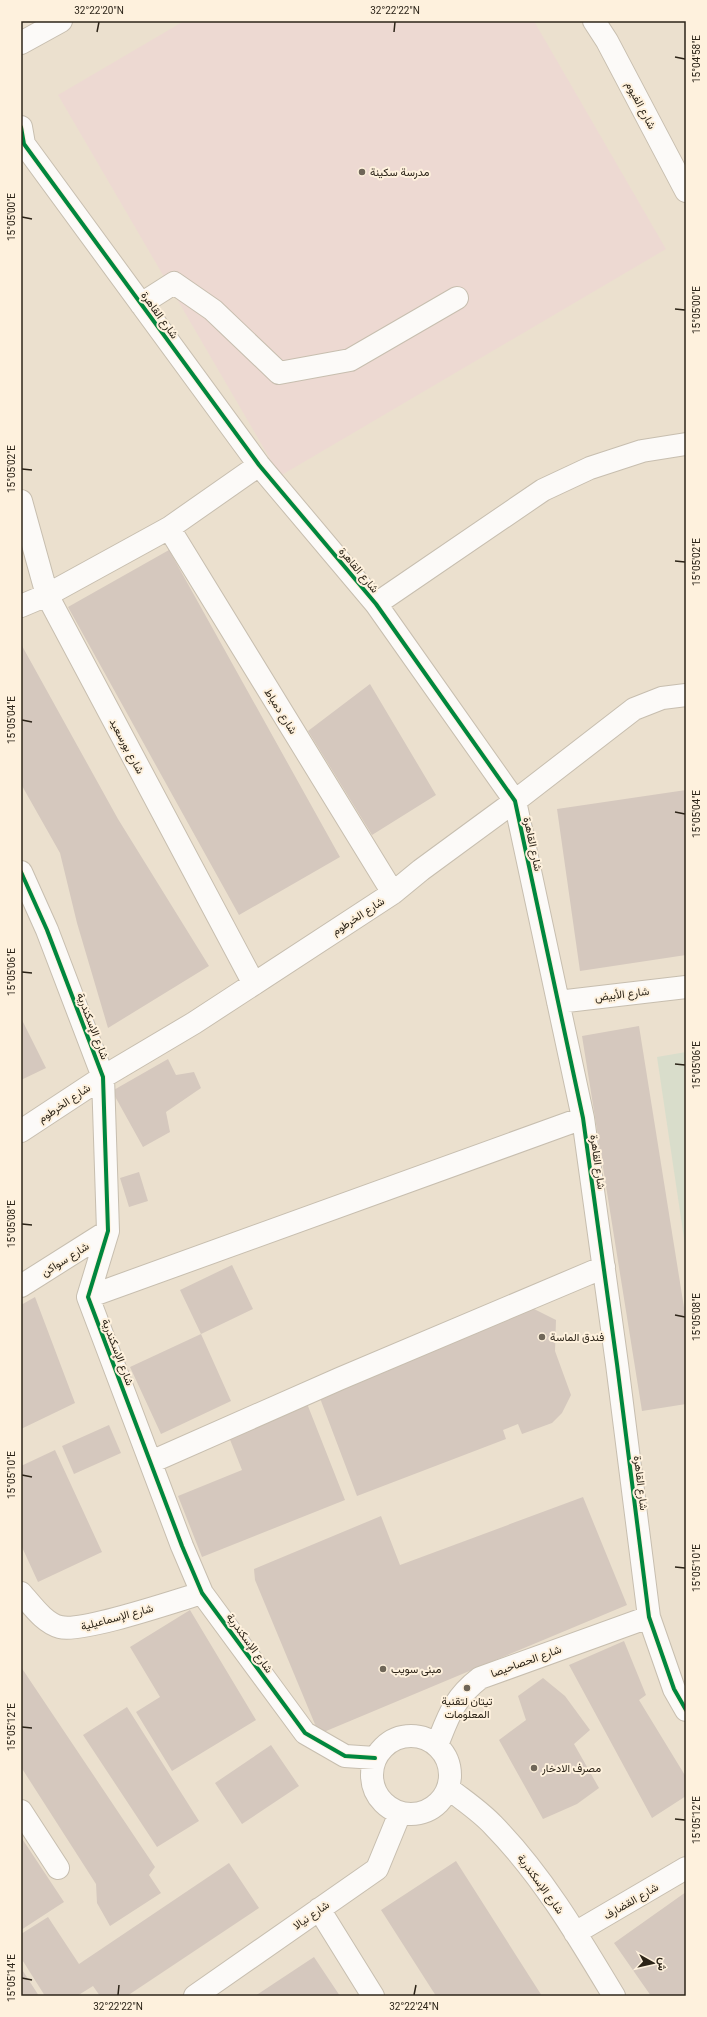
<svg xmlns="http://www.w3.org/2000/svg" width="707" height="2017" font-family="Roboto,Vazirmatn,sans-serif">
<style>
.education{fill:#edd9d2}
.green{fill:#d9ddcb}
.building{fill:#d5c8be}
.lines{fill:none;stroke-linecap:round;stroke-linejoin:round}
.minor-casing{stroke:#c7beaf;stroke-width:24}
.minor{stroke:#fcfaf8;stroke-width:22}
.cycleway-casing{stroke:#fef1dd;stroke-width:6}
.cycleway{stroke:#00873e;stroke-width:4}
.ticks{fill:none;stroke:#2c2418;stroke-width:1.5}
.poi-dot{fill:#6f6658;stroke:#fef1dd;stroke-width:1.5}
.labels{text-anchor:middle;stroke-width:4;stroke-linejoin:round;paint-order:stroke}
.street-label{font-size:11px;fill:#2c2418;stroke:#fef1dd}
.poi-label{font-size:11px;fill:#2c2418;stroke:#fef1dd;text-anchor:start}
.neatline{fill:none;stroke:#2c2418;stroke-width:1.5}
.ticks-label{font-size:10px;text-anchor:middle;fill:#2c2418}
</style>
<rect width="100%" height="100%" fill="#ebe0ce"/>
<path class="education" d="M 184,21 L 534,21 L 666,249 L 280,476 L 58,95 Z"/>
<path class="green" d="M 686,1052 L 686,1252 L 657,1057 Z"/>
<path class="building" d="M 169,550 L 340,857 L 239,915 L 68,607 Z
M 21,644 L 118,819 L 209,966 L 108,1028 L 77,923 L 60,853 L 21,784 Z
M 370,684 L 436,795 L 372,835 L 308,731 Z
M 686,790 L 686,955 L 580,971 L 557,809 Z
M 21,1018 L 46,1068 L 21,1080 Z
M 639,1026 L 686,1320 L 686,1404 L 642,1411 L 582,1036 Z
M 168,1059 L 176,1075 L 194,1072 L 201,1088 L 166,1112 L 170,1132 L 143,1147 L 112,1091 Z
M 139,1172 L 148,1201 L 129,1207 L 120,1178 Z
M 232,1265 L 253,1309 L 201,1334 L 231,1401 L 161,1434 L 130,1367 L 201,1334 L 180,1290 Z
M 35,1297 L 75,1403 L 21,1429 L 21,1305 Z
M 528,1306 L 556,1320 L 555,1351 L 571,1395 L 562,1413 L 552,1423 L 522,1434 L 518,1424 L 503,1430 L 506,1439 L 357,1496 L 318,1393 Z
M 306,1401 L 345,1500 L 202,1557 L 178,1496 L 242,1470 L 227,1432 Z
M 109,1425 L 121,1453 L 74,1474 L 62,1446 Z
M 55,1450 L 102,1552 L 38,1582 L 21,1545 L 21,1466 Z
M 583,1497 L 627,1605 L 319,1734 L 255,1580 L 254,1569 L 381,1516 L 400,1565 Z
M 190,1610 L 256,1720 L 172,1771 L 136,1712 L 160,1697 L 130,1647 Z
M 624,1641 L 646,1695 L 639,1700 L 686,1777 L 686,1796 L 652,1818 L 569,1665 Z
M 21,1667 L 155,1867 L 149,1875 L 161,1893 L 110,1926 L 97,1903 L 96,1884 L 21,1767 Z
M 543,1678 L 565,1696 L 590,1730 L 574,1744 L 599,1788 L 577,1804 L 543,1819 L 499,1740 L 526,1720 L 518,1696 Z
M 127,1707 L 199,1821 L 157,1847 L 83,1735 Z
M 271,1745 L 299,1786 L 242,1824 L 215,1783 Z
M 21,1837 L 64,1902 L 21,1930 Z
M 456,1861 L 542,1996 L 436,1996 L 381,1910 Z
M 229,1863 L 259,1908 L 127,1996 L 100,1996 L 93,1986 L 77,1996 L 45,1996 L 21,1958 L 21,1934 L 48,1917 L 79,1964 Z
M 686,1892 L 686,1996 L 651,1996 L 614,1943 Z
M 314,1957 L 340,1996 L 255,1996 Z
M 21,1968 L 39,1996 L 21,1996 Z"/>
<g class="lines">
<g class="minor-casing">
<path id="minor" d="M 594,21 L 607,41 L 686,191
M 21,43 L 61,21
M 21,127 L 24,144 L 259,465 L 376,604 L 515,801 L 583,1118 L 617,1364 L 649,1617 L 674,1689 L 686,1710
M 141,304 L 174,283 L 213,310 L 279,373 L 350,360 L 457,298
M 21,501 L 47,595 L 254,984
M 169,528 L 393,893
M 376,604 L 543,490 L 590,468 L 642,451 L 686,444
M 21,606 L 47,595 L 169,528 L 259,465
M 21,872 L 47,930 L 103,1077 L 108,1231 L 88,1297 L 182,1546 L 202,1593 L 305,1733 L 345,1756 L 375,1758
M 558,1002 L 686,987
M 21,1131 L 103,1077 L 194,1023 L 393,893 L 421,870 L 515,801 L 634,709 L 662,698 L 686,695
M 21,1286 L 108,1231
M 88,1297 L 583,1118
M 151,1462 L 339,1379 L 604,1267
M 21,1593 C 32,1605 44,1623 60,1627 C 82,1633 175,1601 202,1593
M372 1775a39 39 0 1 1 78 0a39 39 0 1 1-78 0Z
M 437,1745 C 449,1715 454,1698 480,1678 L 649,1617
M 448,1788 C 463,1800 480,1811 493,1825 C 542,1875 578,1936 614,1996
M 21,1811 L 58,1868
M 319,1909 L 373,1996
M 575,1933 L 686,1868
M 195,1996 L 377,1869 L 400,1813"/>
</g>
<use href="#minor" class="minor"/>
<g class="cycleway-casing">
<path id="cycleway" d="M 21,127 L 24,144 L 259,465 L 376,604 L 515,801 L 583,1118 L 617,1364 L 649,1617 L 674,1689 L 686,1710
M 21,872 L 47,930 L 103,1077 L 108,1231 L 88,1297 L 182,1546 L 202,1593 L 305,1733 L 345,1756 L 375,1758"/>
</g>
<use href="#cycleway" class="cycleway"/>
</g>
<path class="ticks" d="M 97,32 L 99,22M 394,32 L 395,22M 675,57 L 685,59M 22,217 L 32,219M 675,309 L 685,310M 22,469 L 32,470M 675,561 L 685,562M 22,720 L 32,722M 675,812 L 685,814M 22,972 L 32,973M 675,1064 L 685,1065M 22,1224 L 32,1225M 675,1315 L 685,1317M 22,1475 L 32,1477M 675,1567 L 685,1568M 22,1727 L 32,1728M 675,1819 L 685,1820M 22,1978 L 32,1980M 118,1995 L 119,1985M 414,1995 L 416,1985"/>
<g class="poi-dot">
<circle cx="362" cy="172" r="4"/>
<circle cx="542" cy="1337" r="4"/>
<circle cx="383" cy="1669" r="4"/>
<circle cx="467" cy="1688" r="4"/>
<circle cx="534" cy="1768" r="4"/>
</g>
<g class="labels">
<g class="street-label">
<text transform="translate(641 105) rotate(62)" y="4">شارع الفيوم</text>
<text transform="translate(160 315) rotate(54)" y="4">شارع القاهرة</text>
<text transform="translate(359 570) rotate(50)" y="4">شارع القاهرة</text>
<text transform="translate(281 711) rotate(58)" y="4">شارع دمياط</text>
<text transform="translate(127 746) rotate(62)" y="4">شارع بورسعيد</text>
<text transform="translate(533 844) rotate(78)" y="4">شارع القاهرة</text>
<text transform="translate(358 916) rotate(-33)" y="4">شارع الخرطوم</text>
<text transform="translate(622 994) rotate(-7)" y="4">شارع الأبيض</text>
<text transform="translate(93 1026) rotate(69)" y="4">شارع الإسكندرية</text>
<text transform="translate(64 1103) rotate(-34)" y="4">شارع الخرطوم</text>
<text transform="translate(598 1162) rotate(82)" y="4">شارع القاهرة</text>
<text transform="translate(65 1259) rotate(-32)" y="4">شارع سواكن</text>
<text transform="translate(118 1352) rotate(69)" y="4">شارع الإسكندرية</text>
<text transform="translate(641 1483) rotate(83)" y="4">شارع القاهرة</text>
<text transform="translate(117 1617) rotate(-15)" y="4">شارع الإسماعيلية</text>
<text transform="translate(250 1643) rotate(54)" y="4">شارع الإسكندرية</text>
<text transform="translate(526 1661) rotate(-20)" y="4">شارع الحصاحيصا</text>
<text transform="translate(541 1884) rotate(54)" y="4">شارع الإسكندرية</text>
<text transform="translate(631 1901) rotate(-30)" y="4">شارع القضارف</text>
<text transform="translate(311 1915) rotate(-35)" y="4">شارع نيالا</text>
</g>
<g class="poi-label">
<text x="370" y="176">مدرسة سكينة</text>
<text x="550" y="1341">فندق الماسة</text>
<text x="391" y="1673">مبنى سويب</text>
<text x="467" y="1705" text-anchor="middle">تيتان لتقنية<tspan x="467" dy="13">المعلومات</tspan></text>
<text x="542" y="1772">مصرف الادخار</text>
</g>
</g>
<rect width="707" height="2017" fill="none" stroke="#fef1dd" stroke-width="44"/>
<g transform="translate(653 1963) rotate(98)" stroke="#fef1dd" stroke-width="3" paint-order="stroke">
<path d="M0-3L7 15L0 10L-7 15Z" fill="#2c2418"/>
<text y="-6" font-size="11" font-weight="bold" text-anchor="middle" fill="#2c2418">ش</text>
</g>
<rect x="22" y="22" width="663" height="1973" class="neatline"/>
<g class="ticks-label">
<text x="99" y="14">32°22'20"N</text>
<text x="395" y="14">32°22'22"N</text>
<text transform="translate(696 59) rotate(-90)" y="4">15°04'58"E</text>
<text transform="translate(11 217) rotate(-90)" y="4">15°05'00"E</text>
<text transform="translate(696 310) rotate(-90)" y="4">15°05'00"E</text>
<text transform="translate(11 469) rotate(-90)" y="4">15°05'02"E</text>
<text transform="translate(696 562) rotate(-90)" y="4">15°05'02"E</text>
<text transform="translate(11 720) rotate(-90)" y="4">15°05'04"E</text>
<text transform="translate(696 814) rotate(-90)" y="4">15°05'04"E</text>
<text transform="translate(11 972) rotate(-90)" y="4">15°05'06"E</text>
<text transform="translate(696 1065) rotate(-90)" y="4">15°05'06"E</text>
<text transform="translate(11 1224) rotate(-90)" y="4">15°05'08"E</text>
<text transform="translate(696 1317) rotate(-90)" y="4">15°05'08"E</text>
<text transform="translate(11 1475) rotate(-90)" y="4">15°05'10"E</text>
<text transform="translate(696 1568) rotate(-90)" y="4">15°05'10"E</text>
<text transform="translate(11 1727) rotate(-90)" y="4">15°05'12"E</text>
<text transform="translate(696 1820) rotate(-90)" y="4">15°05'12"E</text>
<text transform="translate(11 1978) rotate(-90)" y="4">15°05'14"E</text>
<text x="118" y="2010">32°22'22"N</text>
<text x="414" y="2010">32°22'24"N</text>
</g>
</svg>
